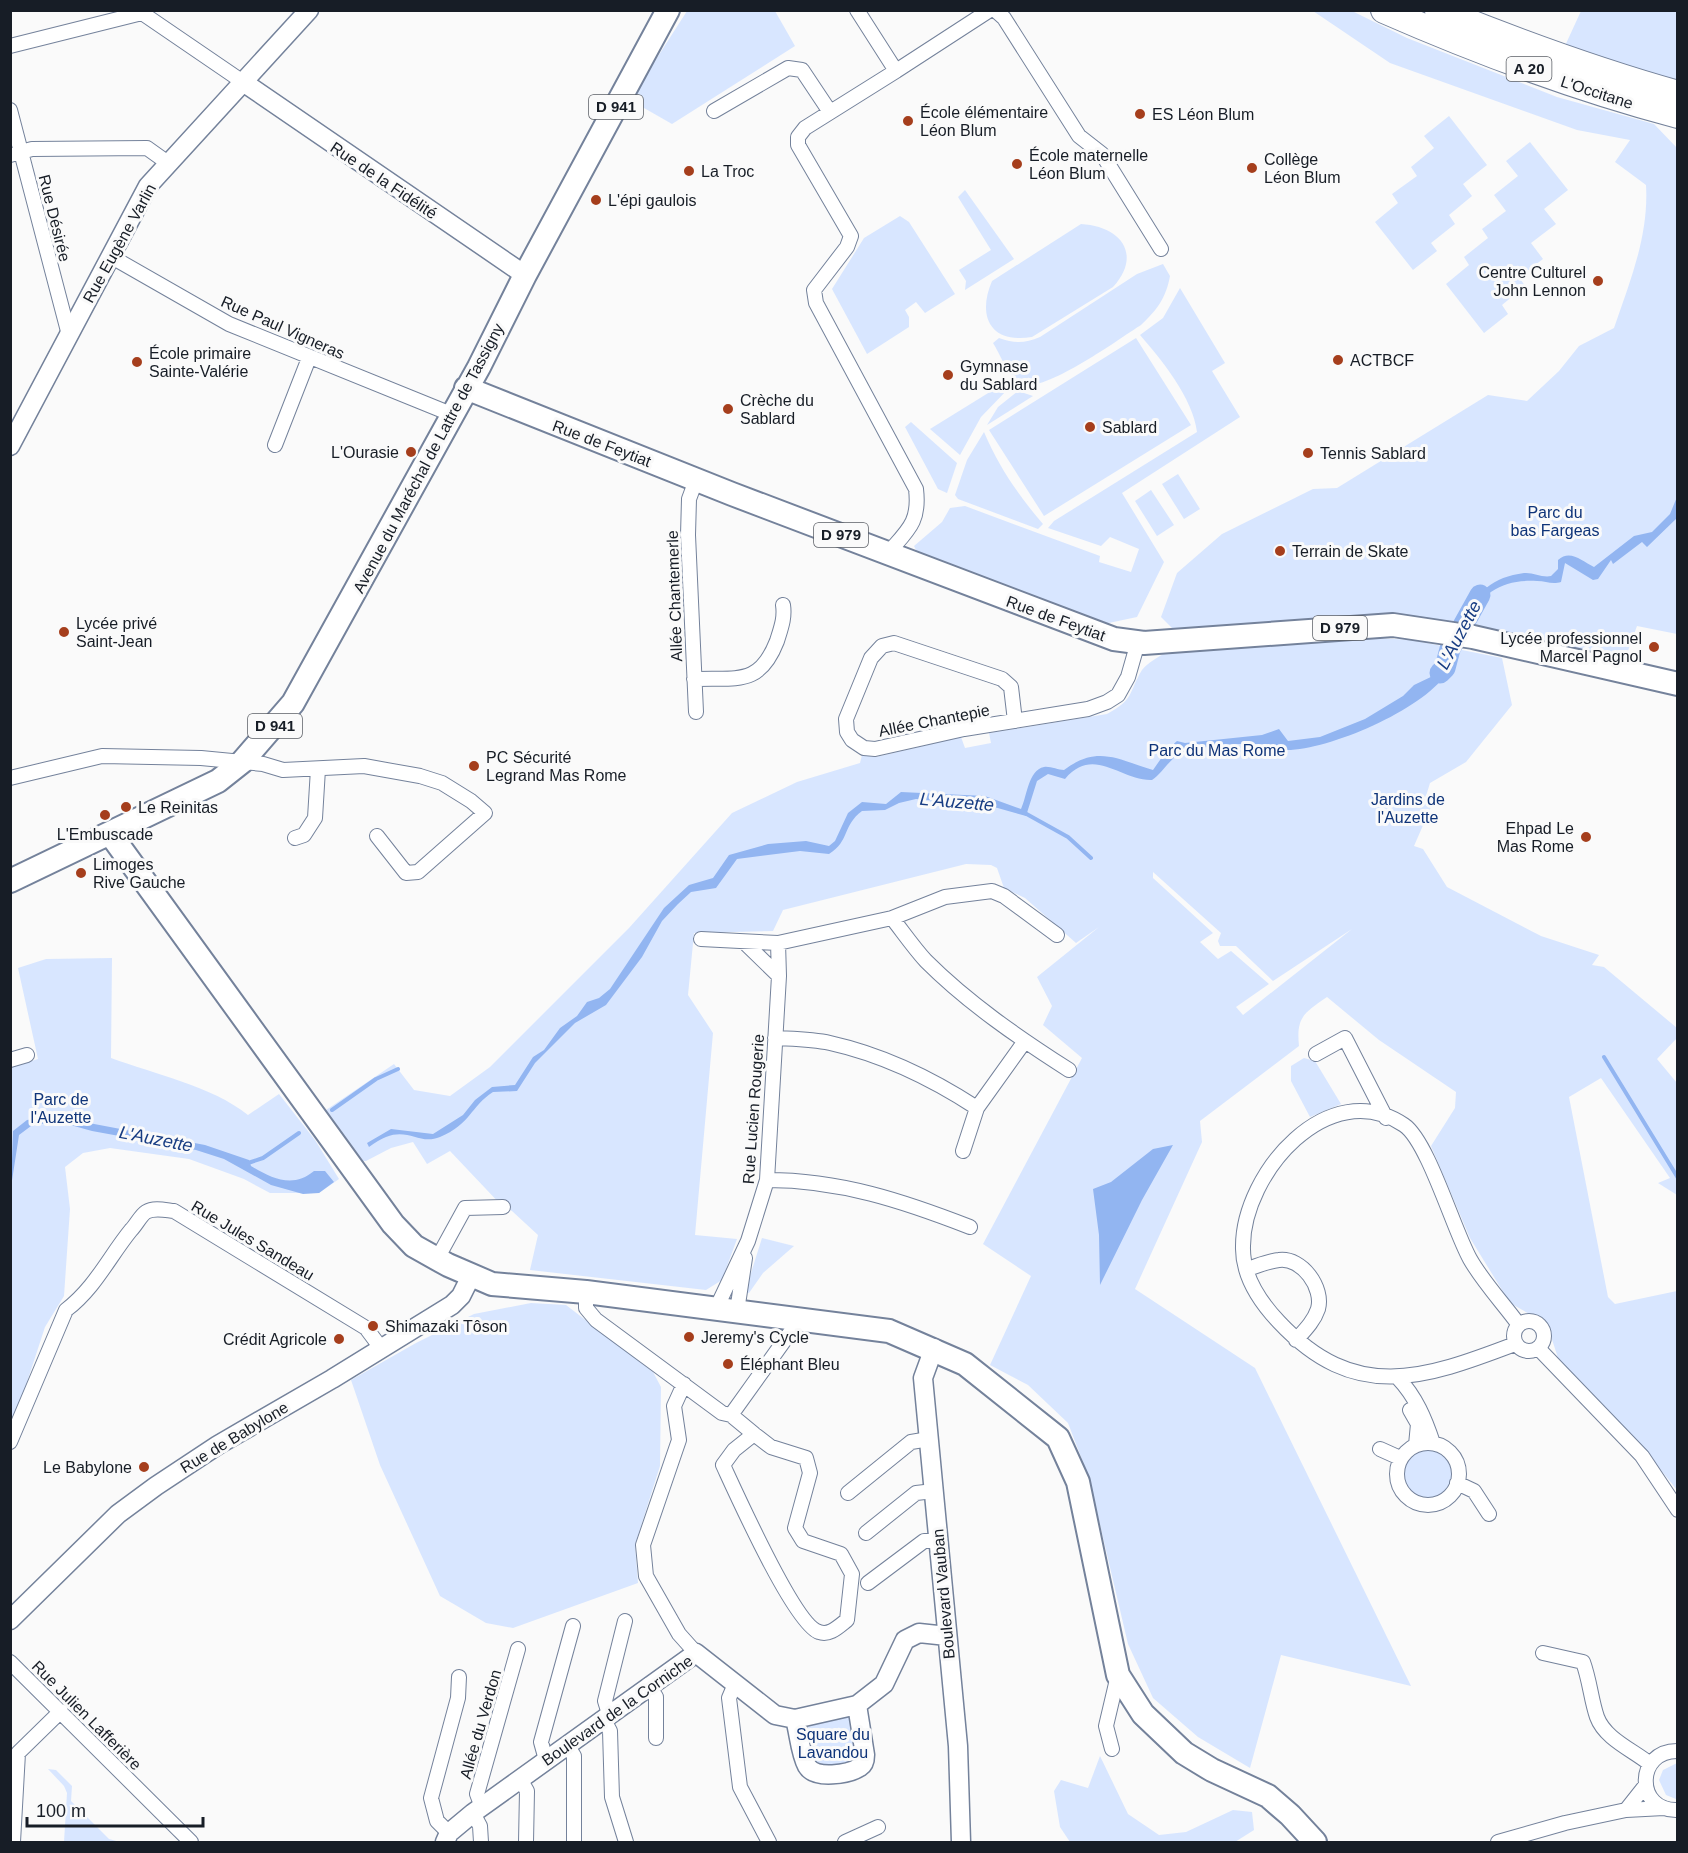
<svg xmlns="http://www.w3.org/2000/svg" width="1688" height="1853" font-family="Helvetica,sans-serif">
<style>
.green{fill:#d8e6ff;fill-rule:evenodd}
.water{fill:#92b5f1}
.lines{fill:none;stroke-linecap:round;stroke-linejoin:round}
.stream{stroke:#92b5f1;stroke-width:4}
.river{stroke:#92b5f1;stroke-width:21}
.minor-casing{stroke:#74829b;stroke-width:16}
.tertiary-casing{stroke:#74829b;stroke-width:21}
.primary-casing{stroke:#74829b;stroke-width:26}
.motorway-casing{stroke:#74829b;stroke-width:28}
.minor{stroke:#fff;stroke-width:14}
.tertiary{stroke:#fff;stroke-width:18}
.primary{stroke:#fff;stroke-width:22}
.motorway{stroke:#fff;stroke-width:26}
.poi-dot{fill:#a53e1c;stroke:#fafafa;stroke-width:2}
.labels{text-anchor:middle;stroke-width:6;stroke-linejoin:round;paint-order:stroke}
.shield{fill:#fafafa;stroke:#5b5f66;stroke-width:1.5}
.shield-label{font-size:15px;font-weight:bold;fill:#171d26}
.street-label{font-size:16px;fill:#171d26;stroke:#fafafa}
.poi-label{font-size:16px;fill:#171d26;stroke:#fafafa;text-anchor:start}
.park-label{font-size:16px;fill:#0f3479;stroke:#fafafa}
.water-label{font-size:18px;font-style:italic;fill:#183d83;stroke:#fafafa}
</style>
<rect width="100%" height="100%" fill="#fafafa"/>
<path class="green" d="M 687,11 L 775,11 L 795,46 L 672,124 L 630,100 Z
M 1313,11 L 1352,11 L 1407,38 L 1557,97 L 1654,124 L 1678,149 L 1677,634 L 1637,626 L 1625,659 L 1592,652 L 1587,658 L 1408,616 L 1177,633 L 1161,617 L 1177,573 L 1222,534 L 1313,489 L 1337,488 L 1488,395 L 1527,401 L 1559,371 L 1579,346 L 1614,328 C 1630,281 1649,236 1646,185 L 1615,162 L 1630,140 L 1577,130 L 1390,63 Z
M 1581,11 L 1677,11 L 1677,80 L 1639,73 L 1564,48 Z
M 1449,116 L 1487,165 L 1463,184 L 1472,196 L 1449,215 L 1455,224 L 1431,243 L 1437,251 L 1413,270 L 1375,222 L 1398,203 L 1392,194 L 1417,176 L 1411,167 L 1434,148 L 1424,136 Z
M 1530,142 L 1568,190 L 1544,209 L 1556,224 L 1531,243 L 1543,259 L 1519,277 L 1525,286 L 1502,305 L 1508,314 L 1484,333 L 1446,284 L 1469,265 L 1464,257 L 1488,238 L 1482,229 L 1506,211 L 1494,195 L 1518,176 L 1506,161 Z
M 965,190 L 1014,259 L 965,290 L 966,281 L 959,270 L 991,250 L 958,197 Z
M 900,216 L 909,222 L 955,294 L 925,313 L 916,302 L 905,310 L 909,317 L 909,327 L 867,354 L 832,289 L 864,238 Z
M 1081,224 C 1120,226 1143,254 1113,287 L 1032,337 C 990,344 977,316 992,281 Z
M 1163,264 L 1170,276 C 1166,298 1157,310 1141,325 C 1120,338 1039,398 1018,383 C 1008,375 1000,354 993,343 L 999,338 C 1016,344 1025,343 1040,337 L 1137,274 Z
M 1180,288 L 1225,363 L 1212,371 L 1240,417 L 1122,493 L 1164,562 L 1137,617 L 1104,624 L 917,552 L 914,546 L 942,522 L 950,508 L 965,506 L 1100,556 L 1099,562 L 1131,572 L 1139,549 L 1110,537 L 1101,546 L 1048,528 L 1054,521 L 1197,432 C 1193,398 1161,359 1140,335 L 1163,318 Z
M 1136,338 L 1191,425 L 1044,516 L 989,430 Z
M 1006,382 L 1009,388 L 981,417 L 960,455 L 930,429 Z
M 1018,391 L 1033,396 L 987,425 L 998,407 Z
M 911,422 L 957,463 L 947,493 L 938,489 L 905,427 Z
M 984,432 C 999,467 1018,495 1043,524 L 1038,529 L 958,499 L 955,495 L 967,460 Z
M 1178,474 L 1200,509 L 1184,519 L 1162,484 Z
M 1151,490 L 1174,525 L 1157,536 L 1135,501 Z
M 1376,638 L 1412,640 L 1502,658 L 1512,705 L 1466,762 L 1430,783 L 1426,796 L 1431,807 L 1414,846 L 1423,849 L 1447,887 L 1541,936 L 1599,955 L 1592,965 L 1604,967 L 1677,1028 L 1677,1038 L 1657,1059 L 1677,1083 L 1677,1195 L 1658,1183 L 1670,1178 L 1601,1078 L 1569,1097 L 1608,1297 L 1615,1304 L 1677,1291 L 1677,1490 L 1639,1443 L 1558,1358 L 1547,1324 L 1510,1303 L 1470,1238 L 1431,1146 L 1455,1108 L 1456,1092 L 1379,1040 L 1327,997 C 1304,1013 1296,1017 1299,1046 L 1200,1121 L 1202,1142 L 1135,1289 L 1255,1368 L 1411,1686 L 1281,1655 L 1250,1768 L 1198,1737 L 1153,1698 L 1128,1644 L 1089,1478 L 1068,1423 L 1028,1385 L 990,1365 L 1031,1276 L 983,1244 L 1082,1058 L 1043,1025 L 1052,1006 L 1037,977 L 1099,927 L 1076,943 L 1025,898 L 1004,888 L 997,868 L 991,865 L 966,864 L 783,910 L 773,931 L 694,933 L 688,995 L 713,1033 L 695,1235 L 737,1239 L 722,1280 L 706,1290 L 530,1270 L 538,1235 L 512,1211 L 503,1207 L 450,1151 L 427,1164 L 413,1142 L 391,1148 L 366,1161 L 363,1161 L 326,1110 L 394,1064 L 414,1090 L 450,1096 L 490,1067 L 629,928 L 732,813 L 797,782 L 860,763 L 862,755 L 876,757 L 961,737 L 965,748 L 991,743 L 989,733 L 1107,714 C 1135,699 1128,693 1142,670 C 1147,663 1159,657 1166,652 ZM 1153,872 L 1221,933 L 1218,941 L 1220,946 L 1236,946 L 1273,981 L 1352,929 L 1243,1015 L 1236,1007 L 1269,984 L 1231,951 L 1218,959 L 1200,942 L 1213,933 L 1153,878 Z
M 112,958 L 111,1058 C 154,1074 212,1086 248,1115 L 279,1094 L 315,1140 L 339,1179 L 319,1193 L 270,1193 L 244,1179 L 189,1159 L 110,1148 L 83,1153 L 65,1167 L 70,1209 L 64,1296 L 45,1327 L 11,1431 L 11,1067 L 38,1059 L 18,968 L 46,959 Z
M 1304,1058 L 1315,1061 L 1341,1104 L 1310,1117 L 1291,1081 L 1291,1066 Z
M 762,1238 L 794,1246 L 763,1273 L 749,1293 L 745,1292 Z
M 531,1303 L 566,1305 L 653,1372 L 661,1387 L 660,1466 L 635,1545 L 638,1583 L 513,1628 L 486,1623 L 440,1596 L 380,1465 L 351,1380 L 416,1343 L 474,1314 Z
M1404 1474a24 24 0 1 1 48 0a24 24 0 1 1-48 0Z
M 846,1716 L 852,1717 L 859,1758 L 856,1763 L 824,1769 L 813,1766 L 805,1731 L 810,1724 Z
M 1100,1756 L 1128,1814 L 1159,1835 L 1186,1832 L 1233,1810 L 1252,1812 L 1254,1830 L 1235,1842 L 1070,1842 L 1060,1827 L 1054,1791 L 1061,1780 L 1088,1788 Z
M 1677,1763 L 1678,1799 L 1676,1799 L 1666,1795 L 1659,1780 L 1663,1770 Z
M 48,1769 L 56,1770 L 72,1786 L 71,1801 L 109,1839 L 120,1842 L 64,1842 L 67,1793 L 64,1786 Z"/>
<path class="water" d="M 1677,497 L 1677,518 L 1647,547 L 1642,542 L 1613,564 L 1611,560 L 1598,579 L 1593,580 L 1565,563 L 1561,582 C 1552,585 1546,581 1537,581 C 1505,579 1482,591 1468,620 L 1464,619 C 1476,592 1493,577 1524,573 C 1533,572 1542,578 1551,576 L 1558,569 L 1558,560 C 1570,549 1582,561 1594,567 L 1634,536 L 1652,532 L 1670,514 Z
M 1449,647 L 1454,648 C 1452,656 1450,667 1446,674 C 1422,710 1329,750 1287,750 C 1277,750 1266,744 1256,744 C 1233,743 1204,746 1183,753 C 1170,757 1163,773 1152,780 C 1120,781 1094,745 1065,779 L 1048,774 L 1037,781 L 1026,816 L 987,805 L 916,799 L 899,803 L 885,810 L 862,811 C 842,826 850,841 829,854 L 800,851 L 737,859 L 716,888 L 691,892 L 678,904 L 662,921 L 642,957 L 606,1005 L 575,1023 L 535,1063 L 517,1091 L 493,1092 C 470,1107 471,1124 440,1137 C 415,1147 405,1119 369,1147 L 367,1143 L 391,1129 L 433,1134 L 463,1115 L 475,1100 L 492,1087 L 515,1085 L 533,1057 L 544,1050 L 560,1028 L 577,1016 L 587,1002 L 599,998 L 610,989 L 664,908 L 689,885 L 713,878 L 729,855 L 768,844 L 806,841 L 829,846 L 835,841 L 848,813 L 862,802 L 886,804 L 901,792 L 985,796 L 1021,809 C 1027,797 1028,770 1044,767 C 1050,766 1058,770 1064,770 C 1097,745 1117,759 1153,770 L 1167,750 L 1177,741 L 1185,743 L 1262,735 L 1279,729 L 1288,741 L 1320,737 L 1365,719 L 1403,696 L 1414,685 L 1435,675 L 1444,663 Z
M 52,1116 L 205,1145 L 249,1160 L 251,1166 C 271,1178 293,1189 314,1171 L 325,1171 L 334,1182 L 319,1193 L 303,1194 L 271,1185 L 224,1159 L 196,1150 L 92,1131 L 56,1121 L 31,1126 L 19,1135 L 11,1187 L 13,1131 L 27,1120 Z
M 1173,1145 L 1142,1200 L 1100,1285 L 1099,1235 L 1093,1189 L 1111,1182 L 1153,1149 Z"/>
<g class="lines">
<path class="stream" d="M 1023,812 L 1068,837 L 1091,858
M 1604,1057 L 1678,1178
M 332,1110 L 376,1079 L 398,1069
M 245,1164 L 263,1158 L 299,1133"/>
<path class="river" d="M 1440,673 L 1445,668 L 1450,649 L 1480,595"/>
<g class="minor-casing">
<path id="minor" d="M 857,10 L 896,71 L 805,128 L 798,137 L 798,145 L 851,236 L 847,247 L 814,290 L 816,303 L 916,489 C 920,522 908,530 888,553
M 995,10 L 1004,18 L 1079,136 L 1102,154 L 1161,249
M 10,46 L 142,13 L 243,82
M 896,71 L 990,10
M 10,110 L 69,335
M 714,111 L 788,68 L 802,70 L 830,112
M 10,155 L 32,149 L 147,148 L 168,163
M 110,256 L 229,324 L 451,414
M 275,445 L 309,358
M 694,679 C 737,677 759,687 777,641 C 781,628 785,618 783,605
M 696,712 L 688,535 L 689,499 L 696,480
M 1015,721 L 1011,687 L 1002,679 L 894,643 L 882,646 L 871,658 L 846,719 L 847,732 L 852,740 L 864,748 L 875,749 L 964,729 L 1088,709 L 1107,702 L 1118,695 L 1128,677 L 1138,642
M 10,778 L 102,756 L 201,758 L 263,764 L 283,770 L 364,766 L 420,776 L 442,783 L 471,801 L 485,813 L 418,872 L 406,873 L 377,836
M 295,838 L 304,835 L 315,818 L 318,769
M 892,918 C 903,932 914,948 926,961 C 968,1003 1019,1038 1069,1070
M 701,939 L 778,943 L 892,918 L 945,897 L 992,891 L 1004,896 L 1057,935
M 744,942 L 779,976
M 775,1038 C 793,1039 812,1039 830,1043 C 884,1055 931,1078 977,1108
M 1316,1054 L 1345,1038 L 1386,1118
M 10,1060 L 27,1055
M 963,1151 L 977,1108 L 1025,1041
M 767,1180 C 840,1180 903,1201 970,1227
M 437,1259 L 465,1208 L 503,1207
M 1247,1269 C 1257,1266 1269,1261 1279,1260 C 1302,1257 1324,1288 1318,1309 C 1314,1321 1305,1330 1296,1340
M 586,1292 L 586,1308 L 596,1320 L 722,1413 L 731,1415 L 799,1320
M 716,1309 L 748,1241 L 767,1180 L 779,976 L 778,943
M 737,1311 L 745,1258
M1514 1336a15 15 0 1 1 30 0a15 15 0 1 1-30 0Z
M 1515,1344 C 1423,1379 1355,1403 1279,1322 C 1260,1302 1242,1275 1243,1246 C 1243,1174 1328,1074 1404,1125 C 1428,1141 1454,1231 1470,1259 C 1483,1282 1503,1303 1519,1325
M 1538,1348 L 1642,1456 L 1678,1510
M 1398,1378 C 1416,1397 1425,1419 1433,1443
M 684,1384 L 674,1406 L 679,1440 L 643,1545 L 646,1576 L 679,1634 L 696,1653
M 1410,1410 L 1418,1424 L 1416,1445
M 731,1415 L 754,1434
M 754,1434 L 771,1447 L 806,1458 L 810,1473 L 795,1528 L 803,1541 L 841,1554 L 852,1574 L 847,1620 C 839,1626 830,1636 819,1632 C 795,1625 736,1493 723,1465 L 734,1450 Z
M 10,1442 L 66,1310 C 95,1288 109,1257 131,1230 C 136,1225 141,1215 146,1212 C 154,1207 165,1210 174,1211 L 366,1328 L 381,1348
M1397 1474a31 31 0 1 1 62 0a31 31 0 1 1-62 0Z
M 1380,1449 L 1400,1458
M 1457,1483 L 1474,1491 L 1489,1514
M 848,1493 L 911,1442 L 929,1439
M 866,1533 L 916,1493 L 934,1491
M 868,1583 L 924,1541 L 938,1541
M 1543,1653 L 1583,1662 C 1590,1681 1591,1700 1597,1717 C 1605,1739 1633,1750 1650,1764
M 10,1662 L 191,1842
M 735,1684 L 729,1698 L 740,1787 L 769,1842
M 648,1685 L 656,1697 L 656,1738
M 609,1714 L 605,1701 L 625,1621
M 603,1718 L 610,1731 L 612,1797 L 626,1842
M 567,1745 L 574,1756 L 574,1842
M 1112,1749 L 1106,1726 L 1118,1675
M 1678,1751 C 1635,1750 1635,1812 1678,1810
M 546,1760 L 541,1742 L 573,1626
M 520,1779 L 527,1791 L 526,1842
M 1645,1786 L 1626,1810 L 1664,1808
M 482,1807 L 477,1794 L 518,1649
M 473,1813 L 480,1826 L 481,1842
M 449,1833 L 437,1821 L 431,1798 L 458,1698 L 459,1677
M 13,1842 L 18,1753 L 61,1711
M 845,1842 L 878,1827
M 1498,1842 L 1565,1823 L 1626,1810"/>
</g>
<g class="tertiary-casing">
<path id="tertiary" d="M 243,82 L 525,275
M 10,446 L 148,186 L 309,10
M 934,1348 L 923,1378 L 958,1746 L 961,1842
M 10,1620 L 118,1514 L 156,1486 L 218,1445 L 332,1379 L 452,1305 L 461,1296 L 471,1276
M 795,1719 C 799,1733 800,1753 807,1766 C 815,1780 849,1774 860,1767 C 865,1764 865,1759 865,1755 L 857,1705
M 445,1842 L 449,1833 L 473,1813 L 696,1653 L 775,1715 L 795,1719 L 857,1705 L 884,1684 L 905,1640 L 919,1633 L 947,1636"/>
</g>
<g class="primary-casing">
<path id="primary" d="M 466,388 L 732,494 L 1114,639 L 1144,643 L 1393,625 L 1473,637 L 1678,684
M 111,835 L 393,1224 L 414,1246 L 448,1265 L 492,1284 L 586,1292 L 889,1331 L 965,1364 L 1058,1438 L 1078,1482 L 1118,1675 L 1143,1714 L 1184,1753 L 1212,1770 L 1268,1796 L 1290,1815 L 1315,1842
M 10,881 L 218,781 L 242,762 L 293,703 L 479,367 L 525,275 L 668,10"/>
</g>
<g class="motorway-casing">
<path id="motorway" d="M 1384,10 C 1480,52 1576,88 1678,115
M 1438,10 C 1517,42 1596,71 1678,94"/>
</g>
<use href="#minor" class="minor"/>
<use href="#tertiary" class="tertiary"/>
<use href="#primary" class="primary"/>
<use href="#motorway" class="motorway"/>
</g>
<g class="poi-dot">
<circle cx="1140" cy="114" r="6"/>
<circle cx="908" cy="121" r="6"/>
<circle cx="1017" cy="164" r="6"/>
<circle cx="1252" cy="168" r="6"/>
<circle cx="689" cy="171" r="6"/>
<circle cx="596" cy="200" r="6"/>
<circle cx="1598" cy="281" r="6"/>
<circle cx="1338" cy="360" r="6"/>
<circle cx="137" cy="362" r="6"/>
<circle cx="948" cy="375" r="6"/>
<circle cx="728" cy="409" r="6"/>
<circle cx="1090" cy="427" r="6"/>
<circle cx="411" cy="452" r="6"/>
<circle cx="1308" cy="453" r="6"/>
<circle cx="1280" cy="551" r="6"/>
<circle cx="64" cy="632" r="6"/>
<circle cx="1654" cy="647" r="6"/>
<circle cx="474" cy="766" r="6"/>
<circle cx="126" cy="807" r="6"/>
<circle cx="105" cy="815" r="6"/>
<circle cx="1586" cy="837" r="6"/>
<circle cx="81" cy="873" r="6"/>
<circle cx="373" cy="1326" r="6"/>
<circle cx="689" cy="1337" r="6"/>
<circle cx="339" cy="1339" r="6"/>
<circle cx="728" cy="1364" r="6"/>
<circle cx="144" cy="1467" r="6"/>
</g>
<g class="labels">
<g class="shield">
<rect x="1506.5" y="57" width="45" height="24" rx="4.5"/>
<rect x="589" y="95" width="54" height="24" rx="4.5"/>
<rect x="814" y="523" width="54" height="24" rx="4.5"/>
<rect x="1313" y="616" width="54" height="24" rx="4.5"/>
<rect x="248" y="714" width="54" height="24" rx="4.5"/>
</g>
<g class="shield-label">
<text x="1529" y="74">A 20</text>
<text x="616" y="112">D 941</text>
<text x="841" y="540">D 979</text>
<text x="1340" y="633">D 979</text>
<text x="275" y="731">D 941</text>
</g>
<g class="street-label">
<text transform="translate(1597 92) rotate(18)" y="6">L'Occitane</text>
<text transform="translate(384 180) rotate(34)" y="6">Rue de la Fidélité</text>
<text transform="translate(55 218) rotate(76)" y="6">Rue Désirée</text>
<text transform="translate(119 243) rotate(-61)" y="6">Rue Eugène Varlin</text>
<text transform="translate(283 327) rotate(24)" y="6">Rue Paul Vigneras</text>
<text transform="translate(602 443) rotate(21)" y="6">Rue de Feytiat</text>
<text transform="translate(428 458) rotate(-62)" y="6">Avenue du Maréchal de Lattre de Tassigny</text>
<text transform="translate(674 596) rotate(-92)" y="6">Allée Chantemerle</text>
<text transform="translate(1056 618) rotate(20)" y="6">Rue de Feytiat</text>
<text transform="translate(934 720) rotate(-11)" y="6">Allée Chantepie</text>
<text transform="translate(753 1109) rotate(-86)" y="6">Rue Lucien Rougerie</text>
<text transform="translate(253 1240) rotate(31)" y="6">Rue Jules Sandeau</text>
<text transform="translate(234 1437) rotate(-31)" y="6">Rue de Babylone</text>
<text transform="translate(943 1594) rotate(-95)" y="6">Boulevard Vauban</text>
<text transform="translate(617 1710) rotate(-35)" y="6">Boulevard de la Corniche</text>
<text transform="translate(87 1715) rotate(45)" y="6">Rue Julien Lafferière</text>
<text transform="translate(480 1724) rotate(-74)" y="6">Allée du Verdon</text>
</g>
<g class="poi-label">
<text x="920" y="118">École élémentaire<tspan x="920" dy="18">Léon Blum</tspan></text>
<text x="1152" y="120">ES Léon Blum</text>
<text x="1029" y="161">École maternelle<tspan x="1029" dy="18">Léon Blum</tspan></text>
<text x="1264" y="165">Collège<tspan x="1264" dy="18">Léon Blum</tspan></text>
<text x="701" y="177">La Troc</text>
<text x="608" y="206">L'épi gaulois</text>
<text x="1586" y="278" text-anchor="end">Centre Culturel<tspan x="1586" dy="18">John Lennon</tspan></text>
<text x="149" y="359">École primaire<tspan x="149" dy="18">Sainte-Valérie</tspan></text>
<text x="1350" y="366">ACTBCF</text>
<text x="960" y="372">Gymnase<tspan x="960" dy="18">du Sablard</tspan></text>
<text x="740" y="406">Crèche du<tspan x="740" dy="18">Sablard</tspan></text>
<text x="1102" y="433">Sablard</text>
<text x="399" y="458" text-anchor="end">L'Ourasie</text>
<text x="1320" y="459">Tennis Sablard</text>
<text x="1292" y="557">Terrain de Skate</text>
<text x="76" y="629">Lycée privé<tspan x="76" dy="18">Saint-Jean</tspan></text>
<text x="1642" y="644" text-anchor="end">Lycée professionnel<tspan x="1642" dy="18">Marcel Pagnol</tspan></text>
<text x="486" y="763">PC Sécurité<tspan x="486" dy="18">Legrand Mas Rome</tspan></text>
<text x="138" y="813">Le Reinitas</text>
<text x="1574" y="834" text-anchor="end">Ehpad Le<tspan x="1574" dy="18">Mas Rome</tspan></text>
<text x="105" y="840" text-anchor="middle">L'Embuscade</text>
<text x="93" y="870">Limoges<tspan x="93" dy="18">Rive Gauche</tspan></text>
<text x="385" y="1332">Shimazaki Tôson</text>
<text x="701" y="1343">Jeremy's Cycle</text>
<text x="327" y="1345" text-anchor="end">Crédit Agricole</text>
<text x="740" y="1370">Éléphant Bleu</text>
<text x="132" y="1473" text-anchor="end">Le Babylone</text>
</g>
<g class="park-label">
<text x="1555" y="518">Parc du<tspan x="1555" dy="18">bas Fargeas</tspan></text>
<text x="1217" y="756">Parc du Mas Rome</text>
<text x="1408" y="805">Jardins de<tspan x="1408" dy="18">l'Auzette</tspan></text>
<text x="61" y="1105">Parc de<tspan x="61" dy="18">l'Auzette</tspan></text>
<text x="833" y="1740">Square du<tspan x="833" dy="18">Lavandou</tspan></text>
</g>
<g class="water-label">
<text transform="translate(1459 635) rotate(-62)" y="6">L'Auzette</text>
<text transform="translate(957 802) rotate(5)" y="6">L'Auzette</text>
<text transform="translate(156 1139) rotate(11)" y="6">L'Auzette</text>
</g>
</g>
<rect width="1688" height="1853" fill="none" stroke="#171d26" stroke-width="24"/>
<path d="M27 1817v9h176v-9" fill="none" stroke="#171d26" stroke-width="3"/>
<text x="36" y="1817" font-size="18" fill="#171d26" stroke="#fafafa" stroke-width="4.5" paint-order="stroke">100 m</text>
</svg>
